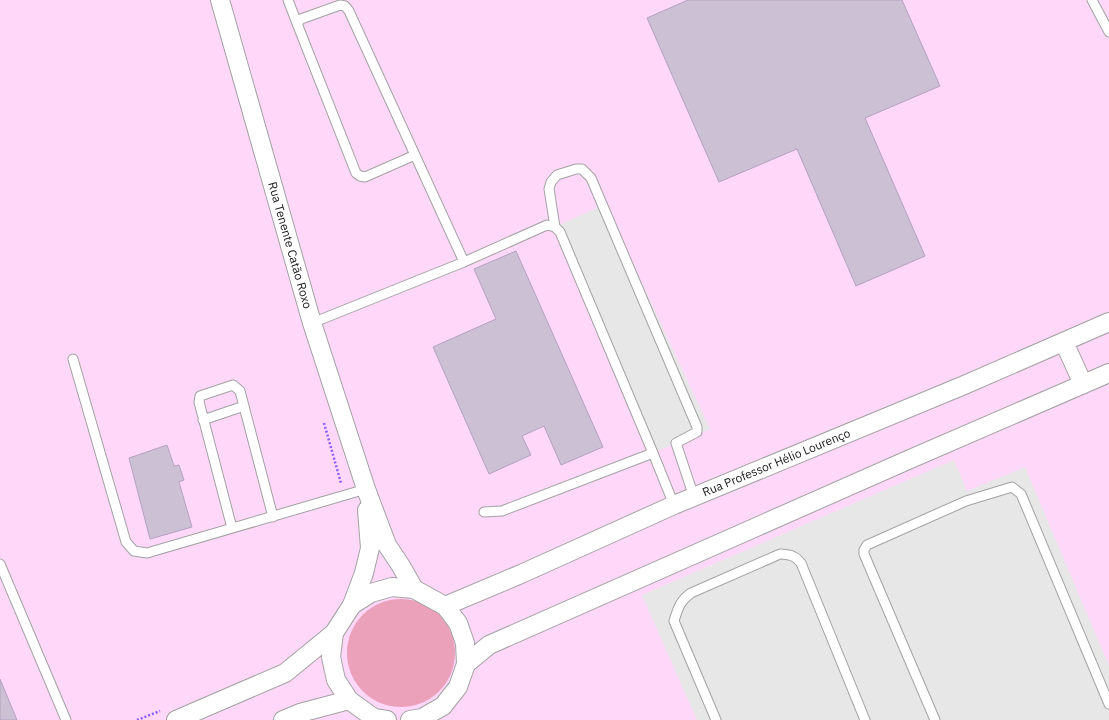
<svg xmlns="http://www.w3.org/2000/svg" width="1109" height="720" font-family="'IBM Plex Sans',sans-serif">
<style>
.education{fill:#ffd7f9}
.grass{fill:#eca1bb}
.parking{fill:#e7e7e7}
.building{fill:#ccc0d5;stroke:#b3a1c0}
.lines{fill:none;stroke-linecap:round;stroke-linejoin:round}
.lane-casing{stroke:#a2a2a2;stroke-width:11}
.street-casing{stroke:#a2a2a2;stroke-width:20}
.path{stroke:#885fff;stroke-width:2.5;stroke-dasharray:2 2;stroke-linecap:butt}
.lane{stroke:#fff;stroke-width:9}
.street{stroke:#fff;stroke-width:18}
.labels{text-anchor:middle;stroke-width:3.5;stroke-linejoin:round;paint-order:stroke}
.street-label{font-size:12px;fill:#1b1b1b;stroke:#fff}
</style>
<rect width="100%" height="100%" fill="#ebe0ee"/>
<path class="education" d="M 0,0 L 1109,0 L 1109,720 L 0,720 Z"/>
<path class="grass" d="M347 653a54 54 0 1 1 108 0a54 54 0 1 1-108 0Z"/>
<path class="parking" d="M 605,204 L 710,429 L 653,453 L 555,227 Z
M 954,460 L 967,491 L 1025,467 L 1109,666 L 1109,720 L 697,720 L 642,595 Z"/>
<path class="building" d="M 688,0 L 902,0 L 940,86 L 865,118 L 925,256 L 856,286 L 797,149 L 719,182 L 647,18 Z
M 516,251 L 603,447 L 561,465 L 544,426 L 522,436 L 531,455 L 489,474 L 433,347 L 496,319 L 474,269 Z
M 167,445 L 174,466 L 179,465 L 184,480 L 179,482 L 192,527 L 150,539 L 129,458 Z
M 0,679 L 17,720 L 0,720 Z"/>
<g class="lines">
<g class="lane-casing">
<path id="lane" d="M 288,0 L 298,26 L 356,173 L 360,176 L 365,177 L 415,155
M 1092,0 L 1109,32
M 298,26 L 298,22 L 301,19 L 340,5 L 345,6 L 349,11 L 464,262
M 555,227 L 549,189 L 551,182 L 557,175 L 576,169 L 582,169 L 591,178 L 697,427 L 697,432 L 676,443 L 694,497
M 312,323 L 464,262 L 547,225 L 555,227 L 560,232 L 653,453 L 674,505
M 73,359 L 126,542 L 134,551 L 147,553 L 366,489
M 203,420 L 244,406
M 484,512 L 502,511 L 653,453
M 232,528 L 199,402 L 200,396 L 233,385 L 240,391 L 273,517
M 0,564 L 66,720
M 716,720 L 674,621 C 678,608 680,601 691,593 L 780,554 C 791,555 794,555 801,563 L 865,720
M 935,720 L 864,554 L 864,550 L 867,545 L 966,501 L 1012,487 L 1021,494 L 1109,704"/>
</g>
<g class="street-casing">
<g id="street">
<path id="s1" d="M 220,0 L 312,323 L 366,489 L 387,545 L 401,566 L 414,589"/>
<path d="M 1064,342 L 1083,384"/>
<path d="M 352,605 L 364,573 L 370,548 L 367,510"/>
<path id="s2" d="M 445,606 L 521,574 L 674,505 L 962,386 L 1109,322"/>
<path d="M 466,664 L 489,645 L 908,460 L 1109,373"/>
<path d="M 176,720 L 285,673 L 334,633"/>
<path d="M 283,720 L 300,713 L 349,700"/>
<path d="M 387,720 L 374,718 L 349,700 L 336,680 L 331,657 L 334,633 L 352,605 L 371,593 L 392,587 L 414,589 L 445,606 L 458,623 L 465,643 L 466,664 L 458,687 L 443,706 L 422,718 L 410,720"/>
</g>
</g>
<path class="path" d="M 324,423 L 341,483
M 137,720 L 160,711"/>
<use href="#lane" class="lane"/>
<use href="#street" class="street"/>
</g>
<g class="labels">
<g class="street-label">
<text dy="4" stroke="none"><textPath href="#s1" startOffset="255">Rua Tenente Catão Roxo</textPath></text>
<text dy="4" stroke="none"><textPath href="#s2" startOffset="361">Rua Professor Hélio Lourenço</textPath></text>
</g>
</g>
</svg>
